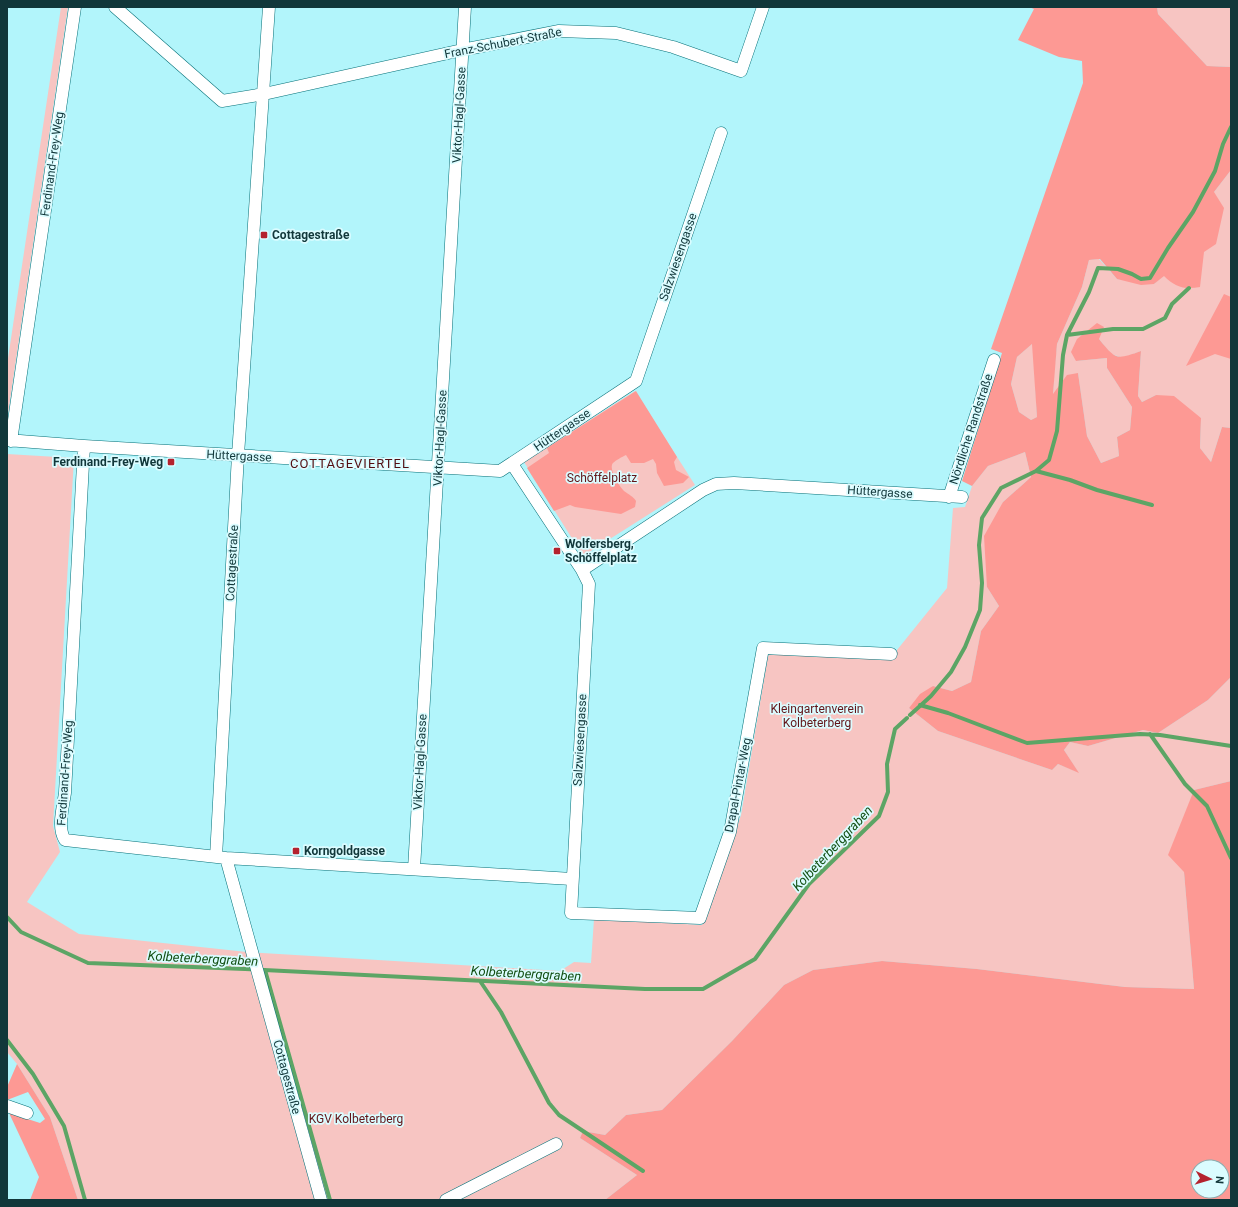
<svg xmlns="http://www.w3.org/2000/svg" width="1238" height="1207" font-family="Roboto,sans-serif">
<style>
.green{fill:#f7c5c2}
.forest{fill:#fd9994;fill-rule:evenodd}
.lines{fill:none;stroke-linecap:round;stroke-linejoin:round}
.stream{stroke:#5ca565;stroke-width:4}
.street-casing{stroke:#057179;stroke-width:13}
.street{stroke:#fff;stroke-width:12}
.poi-dot{fill:#b4222e;stroke:#dbfcff;stroke-width:1.5}
.labels{text-anchor:middle;stroke-width:3.5;stroke-linejoin:round;paint-order:stroke}
.street-label{font-size:12px;fill:#11373a;stroke:#dbfcff}
.poi-label{font-size:12px;font-weight:bold;fill:#11373a;stroke:#dbfcff;text-anchor:start}
.park-label{font-size:12px;fill:#621519;stroke:#dbfcff}
.neighbourhood-label{font-size:13px;letter-spacing:1px;fill:#530e12;stroke:#dbfcff}
.water-label{font-size:13px;font-style:italic;fill:#134f13;stroke:#dbfcff}
</style>
<rect width="100%" height="100%" fill="#b2f5fb"/>
<path class="green" d="M 61,7 L 68,7 L 7,421 L 7,365 Z
M 1157,7 L 1231,7 L 1231,67 L 1207,66 L 1158,14 Z
M 1231,170 L 1231,428 L 1222,427 L 1211,462 L 1200,448 L 1201,418 L 1156,395 L 1142,402 L 1138,396 L 1141,351 L 1123,358 L 1111,354 L 1099,339 L 1076,361 L 1107,358 L 1107,368 L 1132,407 L 1130,430 L 1117,437 L 1119,456 L 1101,463 L 1087,436 L 1078,373 L 1053,395 L 1054,373 L 1057,344 L 1082,287 L 1089,260 L 1099,259 L 1117,279 L 1154,284 L 1164,275 L 1204,252 L 1214,192 Z
M 1033,343 L 1037,417 L 1031,420 L 1019,412 L 1011,384 L 1017,357 Z
M 635,391 L 695,485 L 583,556 L 524,462 Z
M 1025,452 L 1031,477 L 1003,502 L 987,587 L 999,606 L 981,631 L 971,682 L 952,691 L 933,686 L 909,708 L 938,731 L 1052,770 L 1058,764 L 1078,772 L 1064,750 L 1070,742 L 1088,746 L 1143,730 L 1158,733 L 1208,700 L 1231,677 L 1231,781 L 1194,790 L 1184,872 L 1194,989 L 1125,987 L 977,969 L 882,961 L 813,970 L 784,985 L 732,1041 L 662,1110 L 626,1115 L 605,1135 L 583,1131 L 580,1138 L 637,1175 L 605,1200 L 78,1200 L 50,1117 L 17,1064 L 7,1052 L 7,454 L 74,458 L 53,826 L 60,852 L 27,902 L 79,934 L 247,952 L 560,971 L 574,962 L 591,963 L 594,919 L 702,925 L 741,815 L 768,656 L 772,653 L 894,660 L 897,650 L 947,588 L 953,508 L 965,507 L 972,486 L 988,466 Z"/>
<path class="forest" d="M 1029,7 L 1157,7 L 1158,14 L 1207,66 L 1231,67 L 1231,170 L 1214,192 L 1224,208 L 1216,244 L 1204,252 L 1200,287 C 1185,290 1175,287 1164,276 L 1154,284 L 1141,285 L 1117,279 L 1100,259 L 1089,260 L 1082,287 L 1057,344 L 1053,394 L 1067,375 L 1078,373 L 1087,436 L 1101,463 L 1119,456 L 1117,437 L 1130,430 L 1132,407 L 1107,368 L 1107,358 L 1076,361 L 1071,352 L 1077,339 L 1097,323 L 1104,327 L 1099,339 C 1116,360 1116,360 1141,351 L 1138,396 L 1142,402 L 1156,395 L 1174,396 L 1201,418 L 1200,448 L 1211,462 L 1222,427 L 1231,428 L 1231,677 L 1208,700 L 1158,733 L 1143,730 L 1088,746 L 1070,742 L 1064,750 L 1079,773 L 1058,764 L 1052,770 L 938,731 L 909,708 L 920,694 L 933,686 L 952,691 L 971,682 L 981,631 L 999,606 L 987,587 L 984,536 L 1003,502 L 1031,477 L 1025,452 L 988,466 L 972,486 L 962,481 L 1002,353 L 991,349 L 1083,83 L 1082,61 L 1059,57 L 1018,40 L 1034,9 ZM 1032,344 L 1037,417 L 1031,420 L 1019,412 L 1011,384 L 1017,357 Z
M 1224,294 L 1231,297 L 1231,359 L 1215,354 L 1186,366 Z
M 636,391 L 677,457 L 674,462 L 676,470 L 689,477 L 683,483 L 664,486 L 657,473 L 656,464 L 653,459 L 644,463 L 631,463 L 626,455 C 622,457 616,460 613,463 C 608,469 619,486 624,491 C 629,495 633,496 636,501 L 635,507 L 621,514 L 575,507 L 570,505 L 554,511 L 527,468 L 549,453 L 547,448 Z
M 1231,781 L 1231,1200 L 605,1200 L 637,1175 L 580,1138 L 583,1131 L 605,1135 L 626,1115 L 662,1110 L 732,1041 L 784,985 L 813,970 L 882,961 L 977,969 L 1125,987 L 1194,989 L 1184,872 L 1168,855 L 1194,790 ZM 1198,1167 L 1222,1167 L 1222,1191 L 1198,1191 Z
M 17,1064 L 50,1117 L 78,1200 L 30,1200 L 39,1177 L 9,1113 L 40,1123 L 45,1119 L 28,1092 L 7,1100 L 7,1087 Z"/>
<g class="lines">
<path class="stream" d="M 1067,335 L 1113,329 L 1143,329 L 1165,318 L 1172,304 L 1189,288
M 1036,471 L 1070,480 L 1097,490 L 1152,505
M 920,705 L 948,713 L 1027,743 L 1140,734 L 1160,735 L 1231,746
M 910,715 L 931,696 L 951,672 L 965,647 L 980,610 L 982,583 L 979,545 L 982,518 L 1001,488 L 1036,471 L 1049,460 L 1057,431 L 1063,355 L 1067,335 L 1089,292 L 1098,268 L 1118,269 L 1132,274 L 1141,279 L 1150,278 L 1168,248 L 1193,212 L 1215,171 L 1223,144 L 1231,127
M 1150,734 L 1185,784 L 1207,806 L 1231,858
M 7,917 L 21,932 L 88,963 L 245,969 L 645,989 L 703,989 L 755,959 L 809,884 L 879,816 L 888,792 L 887,764 L 895,729 L 907,718
M 265,970 L 330,1200
M 480,981 L 501,1012 L 549,1103 L 559,1115 L 643,1171
M 7,1040 L 33,1074 L 64,1126 L 85,1200"/>
<g class="street-casing">
<path id="street" d="M 115,7 L 222,101 L 264,94 L 462,50 L 559,31 L 616,33 L 673,47 L 741,71 L 763,7
M 7,440 L 84,446 L 500,471 L 636,381 L 721,133
M 11,441 L 75,7
M 84,446 L 65,793 C 63,807 57,828 65,840 L 226,858 L 572,879
M 512,464 L 582,570 L 589,584 L 571,913 L 700,918 L 730,832 L 763,648 L 891,654
M 949,497 L 994,360
M 582,570 L 703,490 L 716,484 L 734,483 L 962,497
M 216,857 L 238,455 L 269,7
M 226,858 L 321,1200
M 414,869 L 465,7
M 7,1106 L 27,1113
M 446,1200 L 556,1144"/>
</g>
<use href="#street" class="street"/>
</g>
<g class="poi-dot">
<rect x="260" y="231" width="8" height="8" rx="2"/>
<rect x="167" y="458" width="8" height="8" rx="2"/>
<rect x="553" y="547" width="8" height="8" rx="2"/>
<rect x="292" y="847" width="8" height="8" rx="2"/>
</g>
<g class="labels">
<g class="street-label">
<text transform="translate(503 43) rotate(-11)" y="4">Franz-Schubert-Straße</text>
<text transform="translate(459 115) rotate(-87)" y="4">Viktor-Hagl-Gasse</text>
<text transform="translate(52 164) rotate(-82)" y="4">Ferdinand-Frey-Weg</text>
<text transform="translate(678 257) rotate(-71)" y="4">Salzwiesengasse</text>
<text transform="translate(971 429) rotate(-72)" y="4">Nördliche Randstraße</text>
<text transform="translate(562 430) rotate(-34)" y="4">Hüttergasse</text>
<text transform="translate(440 438) rotate(-87)" y="4">Viktor-Hagl-Gasse</text>
<text transform="translate(239 456) rotate(3)" y="4">Hüttergasse</text>
<text transform="translate(880 492) rotate(4)" y="4">Hüttergasse</text>
<text transform="translate(232 563) rotate(-87)" y="4">Cottagestraße</text>
<text transform="translate(580 740) rotate(-87)" y="4">Salzwiesengasse</text>
<text transform="translate(420 762) rotate(-87)" y="4">Viktor-Hagl-Gasse</text>
<text transform="translate(65 773) rotate(-86)" y="4">Ferdinand-Frey-Weg</text>
<text transform="translate(738 785) rotate(-79)" y="4">Drapal-Pintar-Weg</text>
<text transform="translate(287 1077) rotate(75)" y="4">Cottagestraße</text>
</g>
<g class="poi-label">
<text x="272" y="239">Cottagestraße</text>
<text x="163" y="466" text-anchor="end">Ferdinand-Frey-Weg</text>
<text x="565" y="548">Wolfersberg,<tspan x="565" dy="14">Schöffelplatz</tspan></text>
<text x="304" y="855">Korngoldgasse</text>
</g>
<g class="park-label">
<text x="602" y="482">Schöffelplatz</text>
<text x="817" y="713">Kleingartenverein<tspan x="817" dy="14">Kolbeterberg</tspan></text>
<text x="356" y="1123">KGV Kolbeterberg</text>
</g>
<g class="neighbourhood-label">
<text x="350" y="468">COTTAGEVIERTEL</text>
</g>
<g class="water-label">
<text transform="translate(832 848) rotate(-47)" y="5">Kolbeterberggraben</text>
<text transform="translate(203 958) rotate(3)" y="5">Kolbeterberggraben</text>
<text transform="translate(526 973) rotate(3)" y="5">Kolbeterberggraben</text>
</g>
</g>
<rect width="1238" height="1207" fill="none" stroke="#11373a" stroke-width="16"/>
<g transform="translate(1210 1179) rotate(95)"><circle r="19" fill="#dbfcff" stroke="#8aadb0"/>
<path d="M0-3L7 15L0 10L-7 15Z" fill="#b4222e"/>
<text y="-6" font-size="11" font-weight="bold" text-anchor="middle" fill="#11373a">N</text>
</g>
</svg>
